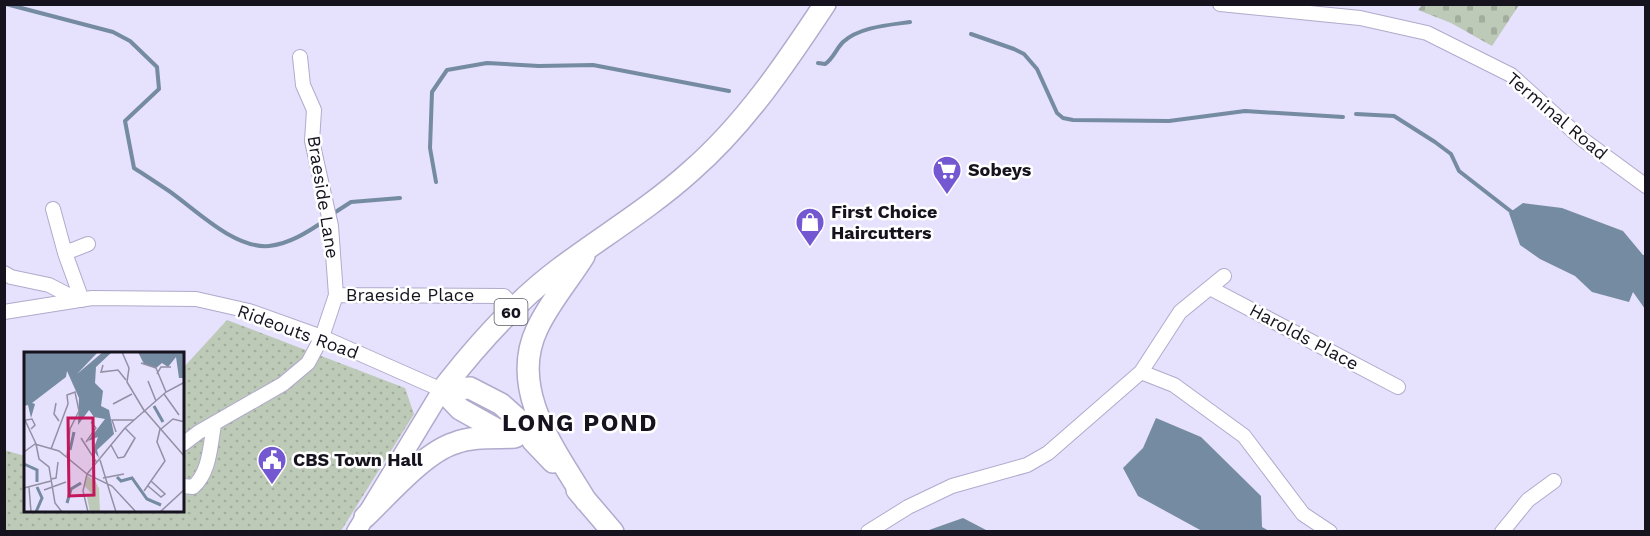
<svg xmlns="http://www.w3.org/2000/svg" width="1650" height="536" font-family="'Work Sans',sans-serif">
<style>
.cemetery{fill:url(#cemetery-stones)}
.park{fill:url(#park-dots)}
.water{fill:#758ba1}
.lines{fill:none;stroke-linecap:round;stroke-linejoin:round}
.stream{stroke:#758ba1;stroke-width:4}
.street-casing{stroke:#b1aacc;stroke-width:16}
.secondary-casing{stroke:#b1aacc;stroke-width:21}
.primary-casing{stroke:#b1aacc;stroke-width:24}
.street{stroke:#fff;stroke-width:14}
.secondary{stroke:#fff;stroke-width:18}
.primary{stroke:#fff;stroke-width:21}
.labels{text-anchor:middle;stroke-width:5;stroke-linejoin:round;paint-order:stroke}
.shield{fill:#fff;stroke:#5c5a62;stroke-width:1.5}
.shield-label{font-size:16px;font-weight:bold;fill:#16131f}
.street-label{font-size:18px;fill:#16131f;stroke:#fff}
.poi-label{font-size:18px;font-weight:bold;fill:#16131f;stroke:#fff;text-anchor:start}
.district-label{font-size:24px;font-weight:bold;letter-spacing:1.5px;fill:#16131f;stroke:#fff}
.inset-river{fill:none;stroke:#758ba1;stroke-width:3}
.inset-road{fill:none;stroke:#938fa4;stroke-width:1.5}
.view{fill:#c2185b;fill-opacity:0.15;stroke:#c2185b;stroke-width:3}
.inset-edge{fill:none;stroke:#16131f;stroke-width:3}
</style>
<defs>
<pattern id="cemetery-stones" width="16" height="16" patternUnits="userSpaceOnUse" patternTransform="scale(1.5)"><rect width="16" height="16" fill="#bdcab7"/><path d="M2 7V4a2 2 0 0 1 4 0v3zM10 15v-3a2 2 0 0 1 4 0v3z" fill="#a2ad9d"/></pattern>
<pattern id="park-dots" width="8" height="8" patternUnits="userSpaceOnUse" patternTransform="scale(1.5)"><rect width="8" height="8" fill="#bdcab7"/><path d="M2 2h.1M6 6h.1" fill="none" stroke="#a2ad9d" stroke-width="1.8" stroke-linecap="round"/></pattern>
</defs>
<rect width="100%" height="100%" fill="#e6e1fd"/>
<path class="cemetery" d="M 1422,5 L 1422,4 L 1519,5 L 1492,46 L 1451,23 L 1418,10 Z"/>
<path class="park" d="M 227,320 L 405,388 L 414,414 L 341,531 L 5,531 L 4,450 L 25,456 L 26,510 L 183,510 L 183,368 Z"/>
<path class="water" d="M 1523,203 L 1562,208 L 1623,231 L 1643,255 L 1645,255 L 1645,309 L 1633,292 L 1629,302 L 1592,292 L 1575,276 L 1540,259 L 1520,245 L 1509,213 Z
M 1156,418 L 1201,437 L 1261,496 L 1262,527 L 1269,531 L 1202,531 L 1138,496 L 1123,468 L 1143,448 Z
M 963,518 L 988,531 L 927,531 L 929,530 Z"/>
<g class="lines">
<path class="stream" d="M 6,4 L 113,32 L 130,41 L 157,67 L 159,89 L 125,121 L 134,168 C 145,175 157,183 169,191 C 195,209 234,249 269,246 C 289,244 308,232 324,221
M 971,34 L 1014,49 L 1024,54 L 1037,69 L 1057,113 L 1063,118 L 1073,120 L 1169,121 L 1245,111 L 1343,117
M 818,63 L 825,64 C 833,59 836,49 843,42 C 859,27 889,25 910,22
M 1356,114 L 1394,116 L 1435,142 L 1451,154 L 1459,171 L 1513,213
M 436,182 L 430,148 L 432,92 L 447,70 L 487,63 L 539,66 L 593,65 L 729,91
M 334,213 L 351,202 L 400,198"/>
<g class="street-casing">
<path id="street" d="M 1220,4 L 1360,18 L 1427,33 L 1511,75 L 1582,139 L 1646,186
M 53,209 L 65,253
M 4,273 L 11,277 L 49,285 L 78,300
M 1210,288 L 1398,387
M 336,295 L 504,296 L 515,308
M 82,300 L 65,253 L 88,244
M 4,312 L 92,298 L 196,299 L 249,311 L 322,337 L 442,390
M 1141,372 L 1174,385 L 1244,436 L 1303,514 L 1330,532
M 183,444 L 199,432 L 283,384 L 308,363 L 322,337 L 336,295 L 331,226 L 312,141 L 314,110 L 303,85 L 300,57
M 183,486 L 193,487 C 210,472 210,446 214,425
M 868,532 L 908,507 L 952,486 L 1027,465 L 1048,453 L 1141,372 L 1180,312 L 1224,276
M 1502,532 L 1528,500 L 1554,481"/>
</g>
<g class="secondary-casing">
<path id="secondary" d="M 356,532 L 442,390"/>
</g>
<g class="primary-casing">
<path id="primary" d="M 584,256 C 569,280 549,303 537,329 C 508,390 556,451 586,501
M 442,390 C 476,346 515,302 559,269 C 603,236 650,208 691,171 C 745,124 786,63 825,4
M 442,390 L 470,388 L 501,404 L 520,421 L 533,441 L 553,462
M 442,390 L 460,409 L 503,433 L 512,436
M 577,490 L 613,532
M 365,517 C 388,495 425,452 455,443 C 473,436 496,438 515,437"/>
</g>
<use href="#street" class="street"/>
<use href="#secondary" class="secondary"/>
<use href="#primary" class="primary"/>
</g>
<defs>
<g id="supermarket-pin" transform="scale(1.5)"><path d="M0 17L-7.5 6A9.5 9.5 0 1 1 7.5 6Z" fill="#7458d2" stroke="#fff"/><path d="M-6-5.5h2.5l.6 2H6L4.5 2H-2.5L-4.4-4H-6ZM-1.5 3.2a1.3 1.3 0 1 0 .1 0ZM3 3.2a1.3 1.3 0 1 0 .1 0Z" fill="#fff"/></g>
<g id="shop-pin" transform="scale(1.5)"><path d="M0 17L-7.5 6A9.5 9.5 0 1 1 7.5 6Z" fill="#7458d2" stroke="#fff"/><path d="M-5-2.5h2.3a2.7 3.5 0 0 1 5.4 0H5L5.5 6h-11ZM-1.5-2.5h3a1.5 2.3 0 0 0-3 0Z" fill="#fff"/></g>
<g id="civic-pin" transform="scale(1.5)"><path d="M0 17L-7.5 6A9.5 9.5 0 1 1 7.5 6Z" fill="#7458d2" stroke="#fff"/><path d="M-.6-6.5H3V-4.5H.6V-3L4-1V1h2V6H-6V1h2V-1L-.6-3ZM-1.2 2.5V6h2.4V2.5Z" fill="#fff"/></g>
</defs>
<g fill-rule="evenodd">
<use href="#supermarket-pin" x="947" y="170"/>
<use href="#shop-pin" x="810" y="222"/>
<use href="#civic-pin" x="272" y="460"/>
</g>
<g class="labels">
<rect class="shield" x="494.5" y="299" width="33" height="26" rx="4.5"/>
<g class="shield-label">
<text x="511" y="318">60</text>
</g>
<g class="street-label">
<text transform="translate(1557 116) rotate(40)" y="6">Terminal Road</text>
<text transform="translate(323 197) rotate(81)" y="6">Braeside Lane</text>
<text x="410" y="301">Braeside Place</text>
<text transform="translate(298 332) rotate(20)" y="6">Rideouts Road</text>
<text transform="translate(1304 337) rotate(28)" y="6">Harolds Place</text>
</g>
<g class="poi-label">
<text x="968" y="176">Sobeys</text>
<text x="831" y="218">First Choice<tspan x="831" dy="21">Haircutters</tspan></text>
<text x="293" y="466">CBS Town Hall</text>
</g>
<g class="district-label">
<text x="580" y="431">LONG POND</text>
</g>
</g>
<g transform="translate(24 352)">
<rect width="160" height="160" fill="#e6e1fd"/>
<path d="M 63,124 L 71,128 L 75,137 L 76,160 L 66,160 L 63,145 L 67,141 L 60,133 Z" fill="#bdcab7"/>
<path d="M 0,0 L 74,0 L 53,22 L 79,0 L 88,0 L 72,15 L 71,31 L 79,39 L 77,54 L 85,58 L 90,82 L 73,98 L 75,106 L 69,98 L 74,85 L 64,89 L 81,67 L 70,65 L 65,58 L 54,73 L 55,46 L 43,19 L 42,25 L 8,51 L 11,52 L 7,66 L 4,53 L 0,54 ZM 114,0 L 159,0 L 160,26 L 155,26 L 152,5 L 144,15 L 138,11 L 132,16 L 120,12 Z" fill="#758ba1"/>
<path class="inset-river" d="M 130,54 L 139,70M 46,98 L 50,80M 0,112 L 13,118 L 13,130M 93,125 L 97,129 L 108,126 L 123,147 L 137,153M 43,151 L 47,137 L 57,131M 12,160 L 18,146 L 13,135"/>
<path class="inset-road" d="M 98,0 L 105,16 L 103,30 L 121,60M 117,11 L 132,16 L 142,40M 79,13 L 77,20 L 94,18 L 102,28M 133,22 L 137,15 L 147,15M 124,29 L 132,49M 140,42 L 155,63M 32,51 L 30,62 L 35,69M 89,52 L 108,42M 121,59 L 161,105M 0,66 L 13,94M 2,68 L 8,67 L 11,73 L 7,77M 137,77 L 149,67 L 161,70M 92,80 L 88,68 L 110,68M 57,86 L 73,111M 62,90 L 72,76 L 67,70M 12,92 L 15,107 L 25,115 L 31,151 L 38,160M 87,93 L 94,106 L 100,105M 27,97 L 44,52 L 43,43 L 51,40 L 55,59 L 46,77 L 43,104M 0,100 L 11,92 L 35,99 L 63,122M 100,105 L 111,86 L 101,76M 76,108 L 92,160M 63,122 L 101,76 L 142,40 L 161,30M 79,126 L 100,122M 27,127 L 32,126 L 34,110M 124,134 L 137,145 L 141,142 L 127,129M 5,135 L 7,160M 0,136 L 27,129M 20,138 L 42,130M 120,139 L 141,109 L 133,90 L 136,77M 64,160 L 59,139 L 63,122 L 88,134 L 112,160M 136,160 L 161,137"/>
<path class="view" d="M 44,66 L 69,66 L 70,143 L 45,144 Z"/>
<rect width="160" height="160" class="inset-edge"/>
</g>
<rect width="1650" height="536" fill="none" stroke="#16131f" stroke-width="12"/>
</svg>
